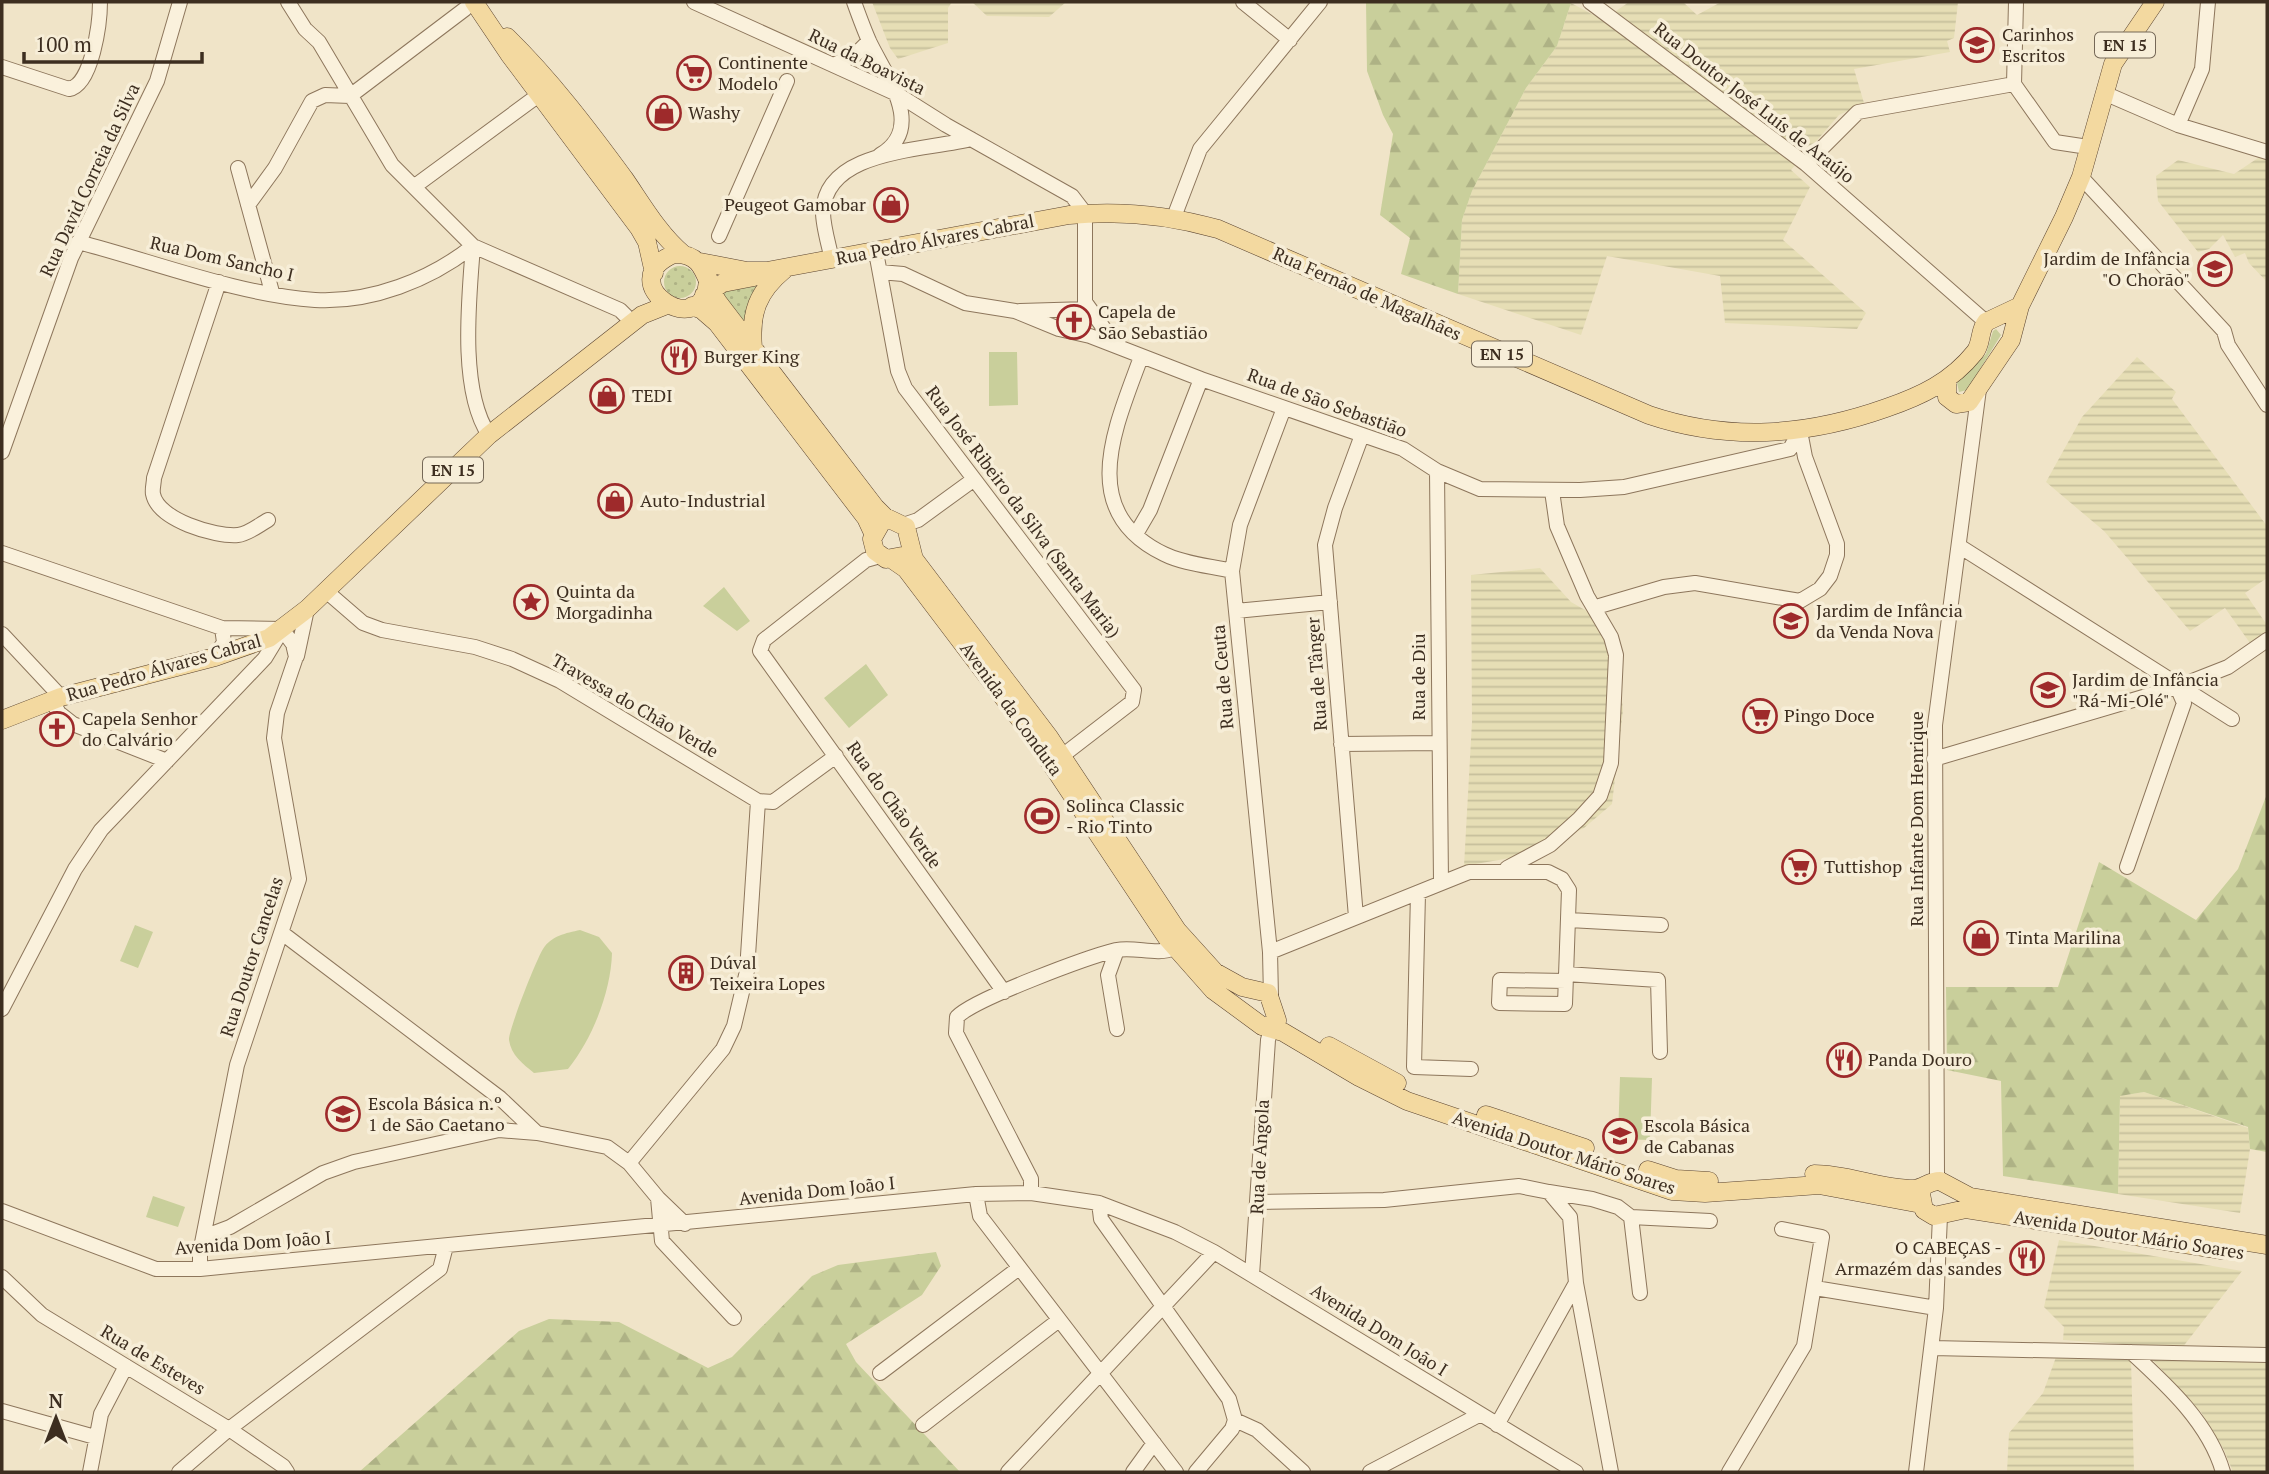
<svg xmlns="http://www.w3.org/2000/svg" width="2269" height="1474" font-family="'PT Serif',serif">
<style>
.farmland{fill:url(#farmland-rules)}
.grass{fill:#c9cf9b}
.forest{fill:url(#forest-firs)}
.garden{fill:url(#garden-dots)}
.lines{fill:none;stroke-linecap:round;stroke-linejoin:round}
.minor-casing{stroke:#8d765c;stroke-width:16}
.major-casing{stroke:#5b4430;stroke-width:19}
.minor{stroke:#faf1dc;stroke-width:14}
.major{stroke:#f3d9a0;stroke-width:18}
.labels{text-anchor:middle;stroke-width:7;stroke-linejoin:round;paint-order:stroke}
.shield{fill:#f7eed8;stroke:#756857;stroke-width:2}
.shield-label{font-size:16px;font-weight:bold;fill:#3d2e20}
.poi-label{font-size:18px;fill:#3d2e20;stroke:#f7eed8;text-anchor:start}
.street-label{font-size:18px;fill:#3d2e20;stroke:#f7eed8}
</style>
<defs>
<pattern id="farmland-rules" width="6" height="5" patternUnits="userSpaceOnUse" patternTransform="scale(1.75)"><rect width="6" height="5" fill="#e6deb5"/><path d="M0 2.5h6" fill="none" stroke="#c6bf9b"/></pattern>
<pattern id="forest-firs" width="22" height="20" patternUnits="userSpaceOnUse" patternTransform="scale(1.75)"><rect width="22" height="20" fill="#c9cf9b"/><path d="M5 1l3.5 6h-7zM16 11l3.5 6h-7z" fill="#aeb285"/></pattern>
<pattern id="garden-dots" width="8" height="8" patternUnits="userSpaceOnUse" patternTransform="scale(1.75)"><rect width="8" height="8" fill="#c9cf9b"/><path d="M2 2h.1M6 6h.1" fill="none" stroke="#aeb285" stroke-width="1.8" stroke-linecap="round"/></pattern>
</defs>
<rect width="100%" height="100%" fill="#f0e4c8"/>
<path class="farmland" d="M 872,2 L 952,2 L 948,8 L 948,43 L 898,59 L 890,48 Z
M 972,2 L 1066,2 L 1049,17 L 987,16 Z
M 1629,2 L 1683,2 L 1697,15 L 1721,2 L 1958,2 L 1954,38 L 1947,41 L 1950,52 L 1854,69 L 1864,103 L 1839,115 L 1791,170 L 1810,187 L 1783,240 L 1866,313 L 1857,329 L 1725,323 L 1720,276 L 1607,256 L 1581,335 L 1458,294 L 1462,220 L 1472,191 L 1526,88 L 1557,46 L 1571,3 L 1603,20 Z
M 2267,152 L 2267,282 L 2249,263 L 2245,253 L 2235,257 L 2223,235 L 2209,249 L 2198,252 L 2158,201 L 2156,176 L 2178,160 L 2234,174 Z
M 2137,357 L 2176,392 L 2172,399 L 2267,526 L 2267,578 L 2245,593 L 2267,625 L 2267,631 L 2250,643 L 2225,608 L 2190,631 L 2104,531 L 2046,482 L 2082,417 Z
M 1540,568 L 1571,602 L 1585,610 L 1597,621 L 1617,655 L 1623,710 L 1612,804 L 1584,828 L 1527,855 L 1464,866 L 1472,722 L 1471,575 Z
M 2144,1092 L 2248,1128 L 2250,1149 L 2240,1213 L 2118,1194 L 2120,1096 Z
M 2059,1240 L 2242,1271 L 2182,1348 L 2063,1340 L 2064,1327 L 2044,1307 Z
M 2056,1357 L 2131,1359 L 2134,1472 L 2007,1472 L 2009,1433 L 2043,1393 Z
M 2151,1358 L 2267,1363 L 2267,1472 L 2233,1472 L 2224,1450 L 2201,1412 Z"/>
<path class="grass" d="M 1996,329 L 2001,335 L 1967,390 L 1959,392 L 1957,383 L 1986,354 L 1993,331 Z
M 989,352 L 1017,352 L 1018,405 L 989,406 Z
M 724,587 L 750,621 L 737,631 L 703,606 Z
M 866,664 L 888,695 L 849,728 L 824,698 Z
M 135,925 L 153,932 L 138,968 L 120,961 Z
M 580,930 L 599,937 L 612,953 C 611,991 593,1038 568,1069 L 534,1073 C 523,1064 511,1055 509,1040 C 508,1031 537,958 543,949 C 551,936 566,933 580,930 Z
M 1620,1077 L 1652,1078 L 1650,1140 L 1618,1139 Z
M 153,1196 L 185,1207 L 178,1227 L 146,1217 Z"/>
<path class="forest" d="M 1366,2 L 1571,3 L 1557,46 L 1526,88 L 1472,191 L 1462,220 L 1458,294 L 1401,274 L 1410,238 L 1380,215 L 1393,134 L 1383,115 L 1367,71 Z
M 2267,794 L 2267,1152 L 2250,1149 L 2248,1127 L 2144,1092 L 2120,1096 L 2118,1194 L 2003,1176 L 2001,1081 L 1947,1070 L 1946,987 L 2058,987 L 2099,862 L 2196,920 L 2238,869 Z
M 936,1252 L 941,1266 L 922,1295 L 846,1344 L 856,1362 L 960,1472 L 359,1472 L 519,1331 L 549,1319 L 619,1322 L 708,1368 L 732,1357 L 812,1276 L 838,1265 Z"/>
<path class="garden" d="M664 282a16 16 0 1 1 32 0a16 16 0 1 1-32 0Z
M 762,282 L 745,327 L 721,292 Z"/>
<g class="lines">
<g class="minor-casing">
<path id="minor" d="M 288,2 L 305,29 L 319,42 L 392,165 L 473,246 L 620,310 L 632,322
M 694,2 L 897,94 L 946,125 L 1072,196 L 1085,213 L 1085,302 L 1115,344
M 854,2 C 859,16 864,30 870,43 C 887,78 926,128 880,155
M 1243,2 L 1290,40
M 1590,2 L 1806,164 L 1986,322
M 2016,2 L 2014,84 L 2055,142 L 2088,147
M 833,65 L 855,55 L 869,41
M 2,67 L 69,89 C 92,85 100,23 100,2
M 2104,93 L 2178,125 L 2267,152
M 2178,125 L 2202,69 L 2208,2
M 1806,164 L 1858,112 L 2014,84
M 238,168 L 272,292
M 2081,177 L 2224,331 L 2228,345 L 2267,405
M 415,186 L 540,94 L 547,94
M 248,205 L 275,168 L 312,101 L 325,95 L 350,96 L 465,9
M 1174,217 L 1200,149 L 1320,2
M 719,236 L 787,81
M 78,242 C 152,261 239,295 315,300 C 371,303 430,280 473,246
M 473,246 C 469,299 459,390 489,435
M 876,252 L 898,371 L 905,388 L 1134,690 L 1132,702 L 1062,756
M 832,260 C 829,245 823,227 823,212 C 825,149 925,151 971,139
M 880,272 L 903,274 L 965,303 L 1015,311 L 1059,329 L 1090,336 L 1201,379 L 1403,449 L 1437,471 L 1480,489 L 1580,490 L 1624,487 L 1790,449 L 1800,431
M 219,282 L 154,478 C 154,483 152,489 153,494 C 158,520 215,537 238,535 C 248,534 259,525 268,520
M 1020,311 L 1088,309
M 1141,357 C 1116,426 1075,511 1164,554 C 1184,564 1211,566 1232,571
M 2,452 L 71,258 L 157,81 L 180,2
M 1437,471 L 1441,882
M 903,525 L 918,520 L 973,480
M 1136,534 L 1150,510 L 1201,379
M 1959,546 L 2232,719
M 2,553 L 222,628 L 282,629
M 880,556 L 866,560 L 764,640 L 760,651 L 1004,992
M 326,591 L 363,623 L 382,630 L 475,647 L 512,659 L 560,681 L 758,801 L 773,802 L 836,756
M 1596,607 L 1664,587 L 1695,583 L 1800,601 L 1820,589 L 1830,576 L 1837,555 L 1837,544 L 1805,457 L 1800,431
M 1236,611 L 1330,602
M 2,634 L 61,697
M 297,656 L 307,609
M 215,657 L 224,642 L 222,628
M 52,701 L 59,713 L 73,724 L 167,761
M 1341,744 L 1438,743
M 1934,759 L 2177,687 L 2228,667 L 2267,640
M 2127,867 L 2184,703 L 2177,687
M 1507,868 L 1550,845 L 1579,819 L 1600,796 L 1611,763 L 1616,655 L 1611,637 L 1587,596 L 1557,526 L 1552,491
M 1418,893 L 1414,1067 L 1471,1069
M 1356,917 L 1325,545 L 1335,508 L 1362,435
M 1569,920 L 1661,925
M 282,933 L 500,1098 L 537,1133 L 607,1147 L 629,1163 L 658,1198
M 1270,952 L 1469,872 L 1548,872 L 1562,879 L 1569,890 L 1565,1004 L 1499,1003 L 1500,980 L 1566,981
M 1566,974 L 1658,980 L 1660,1052
M 1271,997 L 1270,952 L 1232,571 L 1240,525 L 1284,408
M 2,1009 L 75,869 L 101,830 L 265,658 L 282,630
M 1117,1029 L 1108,975 L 1117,950
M 629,1163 L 723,1049 L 734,1026 L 747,971 L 758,801
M 1940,1181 L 1937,1174 L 1935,725 L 1979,389
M 1549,1192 L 1592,1199 L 1618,1207 L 1631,1217 L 1710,1221
M 1031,1193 L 1031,1179 L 956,1033 L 957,1017 C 974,999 1088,957 1116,950 C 1136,946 1156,956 1175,948
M 976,1194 L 980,1216 L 1176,1472
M 1258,1202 L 1384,1200 L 1519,1186 L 1549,1192 L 1570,1217 L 1576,1283 L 1611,1472
M 1099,1203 L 1101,1219 L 1229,1399 L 1235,1420 L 1232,1429 L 1196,1472
M 2,1211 L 156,1269 L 200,1269 L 976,1194 L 1031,1193 L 1099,1203 L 1175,1232 L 1214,1252 L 1576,1472
M 1631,1217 L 1640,1293
M 685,1224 L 658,1198 L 662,1241 L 734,1318
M 206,1236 L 230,1227 L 323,1173 L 354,1162 L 499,1130 L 537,1133
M 200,1269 L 200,1253 L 237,1065 L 299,879 L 274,738 L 277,713 L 296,657 L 293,644 L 282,629
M 1252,1275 L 1268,1040 L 1272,1026
M 2,1277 L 42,1315 L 229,1429 L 283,1466 L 287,1472
M 1815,1288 L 1936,1308
M 1932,1348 L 2267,1355
M 2131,1352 C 2167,1385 2209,1423 2223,1472
M 880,1373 L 1019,1268
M 2,1411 L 95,1437
M 1235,1420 L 1257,1430 L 1303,1472
M 923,1425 L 1059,1320
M 1497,1425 L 1576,1283
M 90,1472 L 101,1414 L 126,1366
M 179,1472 L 229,1429 L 440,1269 L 446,1246
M 1008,1472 L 1214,1252
M 1133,1472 L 1154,1443
M 1370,1472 L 1479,1415
M 1729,1472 L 1804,1346 L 1822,1237 L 1782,1229
M 1916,1472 L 1936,1308 L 1940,1216"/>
</g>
<g class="major-casing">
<path id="major" d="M 474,2 L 509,54 L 639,228 L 647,242 L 654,273
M 507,37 C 550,79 588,129 624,178 C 642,204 659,234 683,254
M 700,262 L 747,271 L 767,271 L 1069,215 C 1120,210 1169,215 1218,229 L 1649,415 C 1729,442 1807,436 1886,408 C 1921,396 1951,382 1975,352 C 1982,343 1979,331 1986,322 L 2020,306
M 708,278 C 706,347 608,282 674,254 C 706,253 704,280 718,302 L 875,507 L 885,517 L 906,527 L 914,559 L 1049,737 L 1177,930 L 1215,972 L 1242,987 L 1268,993 L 1277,1020 L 1267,1027
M 704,295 L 723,283 L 754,277
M 692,306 L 702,310 L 717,323 L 866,518 L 873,533
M 753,348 C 750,313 757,292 785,269
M 1947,379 L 1947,397 L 1956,404 L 1969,402 L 2011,340 L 2020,306 L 2064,217 L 2081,177 L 2113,64 L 2155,2
M 880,525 L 872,539 L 875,551 L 886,559 L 902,556
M 893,560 L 906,569 L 1034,738 L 1167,938 L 1213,990 L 1262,1026 L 1283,1032 L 1359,1077 L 1407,1101 L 1672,1191 L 1705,1193 L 1819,1185 L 1921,1204
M 2,720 L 61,697 L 215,657 L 269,638 L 307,609 L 489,435 L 642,315 L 667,305
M 1329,1046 L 1397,1083
M 1486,1115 L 1585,1148
M 1648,1170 L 1676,1179 L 1709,1181
M 1814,1174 C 1848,1174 1880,1189 1914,1189 C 1924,1188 1929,1181 1940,1181 L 1970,1197 L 2267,1245
M 1921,1194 L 1924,1210 L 1934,1216 L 1966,1209 L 2222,1250"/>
</g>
<use href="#minor" class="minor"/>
<use href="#major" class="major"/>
</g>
<defs>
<g id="school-ring" transform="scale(1.75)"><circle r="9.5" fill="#f7eed8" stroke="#9e2a2b" stroke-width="1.5"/><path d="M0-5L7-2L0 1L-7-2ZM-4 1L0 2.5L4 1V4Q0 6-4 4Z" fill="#9e2a2b"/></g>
<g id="supermarket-ring" transform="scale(1.75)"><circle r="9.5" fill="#f7eed8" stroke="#9e2a2b" stroke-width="1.5"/><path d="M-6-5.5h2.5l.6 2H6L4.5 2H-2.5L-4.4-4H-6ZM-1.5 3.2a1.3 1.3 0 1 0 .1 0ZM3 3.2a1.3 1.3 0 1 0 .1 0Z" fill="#9e2a2b"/></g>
<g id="shop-ring" transform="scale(1.75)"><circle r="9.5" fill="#f7eed8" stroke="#9e2a2b" stroke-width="1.5"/><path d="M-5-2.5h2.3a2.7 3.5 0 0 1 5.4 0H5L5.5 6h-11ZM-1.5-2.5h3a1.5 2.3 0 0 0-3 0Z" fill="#9e2a2b"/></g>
<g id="church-ring" transform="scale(1.75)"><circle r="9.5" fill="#f7eed8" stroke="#9e2a2b" stroke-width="1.5"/><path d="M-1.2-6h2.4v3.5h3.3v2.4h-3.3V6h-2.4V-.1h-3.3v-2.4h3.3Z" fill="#9e2a2b"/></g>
<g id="restaurant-ring" transform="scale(1.75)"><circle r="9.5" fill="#f7eed8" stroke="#9e2a2b" stroke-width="1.5"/><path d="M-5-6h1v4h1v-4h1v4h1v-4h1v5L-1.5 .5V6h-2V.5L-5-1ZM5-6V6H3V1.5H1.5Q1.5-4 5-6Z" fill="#9e2a2b"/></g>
<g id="sight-ring" transform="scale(1.75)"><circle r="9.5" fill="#f7eed8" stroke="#9e2a2b" stroke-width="1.5"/><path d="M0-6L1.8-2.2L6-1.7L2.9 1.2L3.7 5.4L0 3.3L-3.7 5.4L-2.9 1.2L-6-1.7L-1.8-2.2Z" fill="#9e2a2b"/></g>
<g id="stadium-ring" transform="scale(1.75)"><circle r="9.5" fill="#f7eed8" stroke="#9e2a2b" stroke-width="1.5"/><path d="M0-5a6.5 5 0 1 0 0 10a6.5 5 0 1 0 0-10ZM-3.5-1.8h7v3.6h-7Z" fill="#9e2a2b"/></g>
<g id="building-ring" transform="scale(1.75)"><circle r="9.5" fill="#f7eed8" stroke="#9e2a2b" stroke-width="1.5"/><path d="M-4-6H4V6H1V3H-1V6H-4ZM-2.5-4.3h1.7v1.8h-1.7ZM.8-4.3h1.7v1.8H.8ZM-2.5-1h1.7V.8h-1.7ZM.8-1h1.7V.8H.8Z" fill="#9e2a2b"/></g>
</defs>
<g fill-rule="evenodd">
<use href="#school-ring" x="1977" y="45"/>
<use href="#supermarket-ring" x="694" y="73"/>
<use href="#shop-ring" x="664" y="113"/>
<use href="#shop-ring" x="891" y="205"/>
<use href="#school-ring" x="2215" y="269"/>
<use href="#church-ring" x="1074" y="322"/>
<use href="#restaurant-ring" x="679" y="357"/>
<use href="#shop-ring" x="607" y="396"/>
<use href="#shop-ring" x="615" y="501"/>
<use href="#sight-ring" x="531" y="602"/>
<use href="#school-ring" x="1791" y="621"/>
<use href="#school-ring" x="2048" y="690"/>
<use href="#supermarket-ring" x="1760" y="716"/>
<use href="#church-ring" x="57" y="729"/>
<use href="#stadium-ring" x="1042" y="816"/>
<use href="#supermarket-ring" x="1799" y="867"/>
<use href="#shop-ring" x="1981" y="938"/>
<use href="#building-ring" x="686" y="973"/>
<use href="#restaurant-ring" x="1844" y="1060"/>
<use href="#school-ring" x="343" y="1114"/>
<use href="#school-ring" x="1620" y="1136"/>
<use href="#restaurant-ring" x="2027" y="1258"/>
</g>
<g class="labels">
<g class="shield">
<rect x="2095" y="32.5" width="60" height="25" rx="5"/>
<rect x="1472" y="341.5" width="60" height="25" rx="5"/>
<rect x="423" y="457.5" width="60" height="25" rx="5"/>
</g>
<g class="shield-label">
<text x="2125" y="51">EN 15</text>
<text x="1502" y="360">EN 15</text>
<text x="453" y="476">EN 15</text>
</g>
<g class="poi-label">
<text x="2002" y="41">Carinhos<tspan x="2002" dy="21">Escritos</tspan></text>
<text x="718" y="69">Continente<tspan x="718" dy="21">Modelo</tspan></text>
<text x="688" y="119">Washy</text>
<text x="866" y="211" text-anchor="end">Peugeot Gamobar</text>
<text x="2190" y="265" text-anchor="end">Jardim de Infância<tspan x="2190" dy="21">"O Chorão"</tspan></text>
<text x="1098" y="318">Capela de<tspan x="1098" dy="21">São Sebastião</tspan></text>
<text x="704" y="363">Burger King</text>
<text x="632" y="402">TEDI</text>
<text x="640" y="507">Auto-Industrial</text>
<text x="556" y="598">Quinta da<tspan x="556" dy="21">Morgadinha</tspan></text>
<text x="1816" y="617">Jardim de Infância<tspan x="1816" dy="21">da Venda Nova</tspan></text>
<text x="2072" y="686">Jardim de Infância<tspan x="2072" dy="21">"Rá-Mi-Olé"</tspan></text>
<text x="1784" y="722">Pingo Doce</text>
<text x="82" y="725">Capela Senhor<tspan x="82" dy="21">do Calvário</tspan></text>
<text x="1066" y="812">Solinca Classic<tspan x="1066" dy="21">- Rio Tinto</tspan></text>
<text x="1824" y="873">Tuttishop</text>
<text x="2006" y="944">Tinta Marilina</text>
<text x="710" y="969">Dúval<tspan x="710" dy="21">Teixeira Lopes</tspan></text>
<text x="1868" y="1066">Panda Douro</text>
<text x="368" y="1110">Escola Básica n.º<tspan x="368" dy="21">1 de São Caetano</tspan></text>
<text x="1644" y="1132">Escola Básica<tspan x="1644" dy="21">de Cabanas</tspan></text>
<text x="2002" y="1254" text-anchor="end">O CABEÇAS -<tspan x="2002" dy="21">Armazém das sandes</tspan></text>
</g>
<g class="street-label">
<text transform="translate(867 62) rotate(26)" y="6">Rua da Boavista</text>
<text transform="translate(1754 103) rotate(38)" y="6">Rua Doutor José Luís de Araújo</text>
<text transform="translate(90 180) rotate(-65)" y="6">Rua David Correia da Silva</text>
<text transform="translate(935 240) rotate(-11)" y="6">Rua Pedro Álvares Cabral</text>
<text transform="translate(222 259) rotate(13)" y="6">Rua Dom Sancho I</text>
<text transform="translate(1367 294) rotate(24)" y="6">Rua Fernão de Magalhães</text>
<text transform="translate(1327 403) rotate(20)" y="6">Rua de São Sebastião</text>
<text transform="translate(1023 512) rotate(53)" y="6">Rua José Ribeiro da Silva (Santa Maria)</text>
<text transform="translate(164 668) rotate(-16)" y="6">Rua Pedro Álvares Cabral</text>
<text transform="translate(1317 674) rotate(-94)" y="6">Rua de Tânger</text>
<text transform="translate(1223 677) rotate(-95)" y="6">Rua de Ceuta</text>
<text transform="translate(1419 677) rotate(-90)" y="6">Rua de Diu</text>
<text transform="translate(635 706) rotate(30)" y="6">Travessa do Chão Verde</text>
<text transform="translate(1011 709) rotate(54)" y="6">Avenida da Conduta</text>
<text transform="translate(894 805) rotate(55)" y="6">Rua do Chão Verde</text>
<text transform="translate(1917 819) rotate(-90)" y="6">Rua Infante Dom Henrique</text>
<text transform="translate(252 957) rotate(-72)" y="6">Rua Doutor Cancelas</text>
<text transform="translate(1564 1153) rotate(18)" y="6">Avenida Doutor Mário Soares</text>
<text transform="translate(1260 1157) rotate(-87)" y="6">Rua de Angola</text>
<text transform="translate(817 1191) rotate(-6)" y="6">Avenida Dom João I</text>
<text transform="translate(2129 1235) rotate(9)" y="6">Avenida Doutor Mário Soares</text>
<text transform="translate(253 1243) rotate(-4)" y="6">Avenida Dom João I</text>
<text transform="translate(1379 1330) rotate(32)" y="6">Avenida Dom João I</text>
<text transform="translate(153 1360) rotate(31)" y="6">Rua de Esteves</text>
</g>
</g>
<rect width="2269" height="1474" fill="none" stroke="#3d2e20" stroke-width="7"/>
<g transform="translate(56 1418)" stroke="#f7eed8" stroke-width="5" paint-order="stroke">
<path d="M0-5L12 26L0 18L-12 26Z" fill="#3d2e20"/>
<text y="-10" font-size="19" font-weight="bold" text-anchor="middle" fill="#3d2e20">N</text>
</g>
<path d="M24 52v10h178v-10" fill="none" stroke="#3d2e20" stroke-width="3.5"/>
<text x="35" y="52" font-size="21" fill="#3d2e20" stroke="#f7eed8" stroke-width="5" paint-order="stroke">100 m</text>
</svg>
